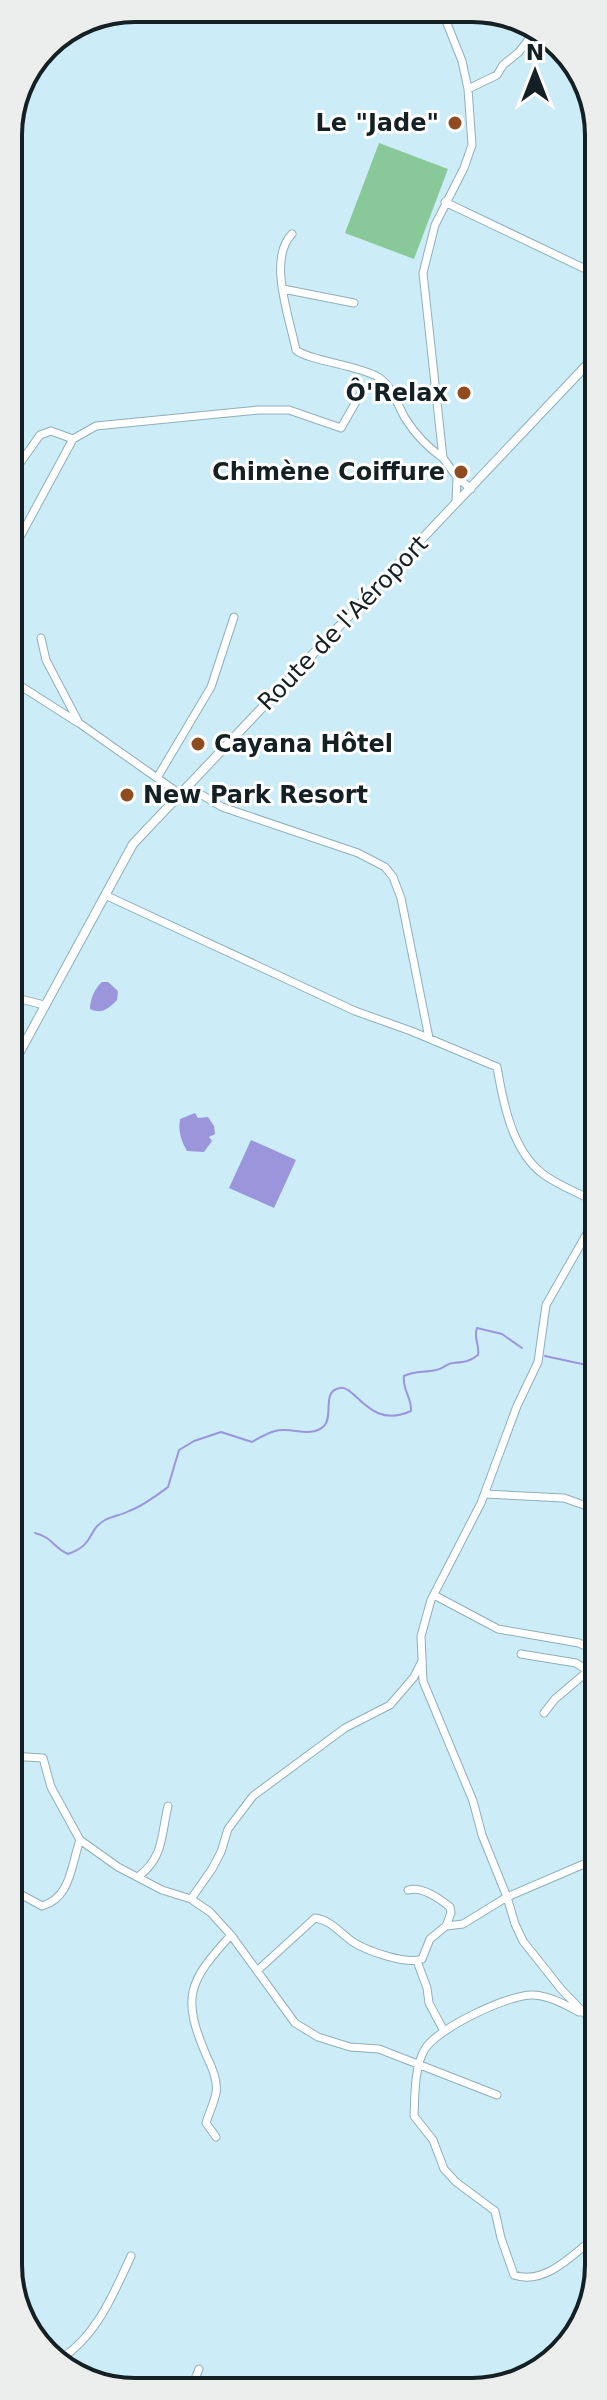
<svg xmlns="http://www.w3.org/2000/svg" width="607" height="2400" font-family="'DejaVu Sans',sans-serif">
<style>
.green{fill:#89c999}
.water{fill:#9b96db}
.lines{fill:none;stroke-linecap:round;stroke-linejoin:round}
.stream{stroke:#9b96db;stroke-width:2}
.minor-casing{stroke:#8fafb9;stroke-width:9}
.major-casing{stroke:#8fafb9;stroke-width:10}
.minor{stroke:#fff;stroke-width:7}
.major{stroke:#fff;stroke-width:8}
.poi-dot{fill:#904c1f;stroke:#fff;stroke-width:3}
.labels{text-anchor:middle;stroke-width:6;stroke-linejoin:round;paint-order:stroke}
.poi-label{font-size:24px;font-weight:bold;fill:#142024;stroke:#fff;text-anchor:end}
.street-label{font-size:24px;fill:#142024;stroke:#fff}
.rim{fill:none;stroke:#142024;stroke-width:4}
</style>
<rect width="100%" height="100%" fill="#ccedf8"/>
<path class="green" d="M 379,143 L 448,169 L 414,259 L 345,233 Z"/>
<path class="water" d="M 102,982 L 108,982 L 118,991 L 117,1000 C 109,1008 102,1015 90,1009 C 90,1000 94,989 102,982 Z
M 195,1113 L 198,1118 L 208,1117 L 214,1126 L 215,1134 L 209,1137 L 212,1141 L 204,1152 L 187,1151 C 181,1140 178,1131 180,1119 Z
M 251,1140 L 296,1160 L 274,1208 L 229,1188 Z"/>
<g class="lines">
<path class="stream" d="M 545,1356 L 596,1367 L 598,1383
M 35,1533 C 54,1538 52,1547 68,1554 C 96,1544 86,1531 105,1520 C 112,1516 122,1515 129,1511 C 143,1506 156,1496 168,1487 L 179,1450 L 194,1441 L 221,1432 L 252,1442 C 259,1438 267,1433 275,1431 C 291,1426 310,1439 324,1426 C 334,1416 321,1391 340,1388 C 356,1385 369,1430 411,1411 C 412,1397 402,1390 404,1376 C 415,1370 424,1373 436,1370 C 442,1369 448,1363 453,1363 C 464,1362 469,1362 478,1355 C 480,1345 473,1338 477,1328 L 502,1334 L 522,1348"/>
<g class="minor-casing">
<path id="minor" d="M 442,11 L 462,61 L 468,89 L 472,145 L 464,168 L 435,225 L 423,273 L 443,458 L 457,477 L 471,489
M 45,47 L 55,41
M 468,89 L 497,75 L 503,65 L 519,52 L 535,31
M 445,202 L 598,275
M 292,234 C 267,259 290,319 296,350 C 309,361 358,365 378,377 C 392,386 397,404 405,418 C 415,434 427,447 443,458
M 283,289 L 354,303
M 8,480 L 40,435 L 51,431 L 73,439 L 96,426 L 258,410 L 289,410 L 341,428 L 361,393
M 456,503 L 457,477
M 8,559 L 73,439
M 41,638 L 46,660 L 79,723 L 157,778
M 8,678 L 77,722
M 187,786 L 222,807 L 358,853 L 385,867 L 393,877 L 401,898 L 429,1038
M 180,794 L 157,778 L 211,687 L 234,617
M 105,895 L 355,1011 L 411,1031 L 497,1067 C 503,1102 512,1151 543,1174 C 559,1186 581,1194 598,1203
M 9,996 L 44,1005
M 598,1214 L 546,1305 L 538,1362 L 517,1406 L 481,1503 L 431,1600 L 421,1636 L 423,1681 L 473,1801 L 482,1835 L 507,1897 L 515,1924 L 523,1941 L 561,1989 L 588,2017 L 599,2022
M 485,1494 L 564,1498 L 598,1510
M 434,1595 L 498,1629 L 579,1643 L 598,1652
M 521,1654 L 576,1663 L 588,1671 L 555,1699 L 544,1713
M 9,1756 L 43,1758 L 51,1787 L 80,1840 L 118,1867 L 162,1890 L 191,1899 L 210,1912 L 231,1935 C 188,1982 181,1997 207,2057 C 212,2067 218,2082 216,2093 C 214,2103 209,2113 206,2123 L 216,2137
M 139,1876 C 164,1857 161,1835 168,1806
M 9,1888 L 42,1906 C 71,1898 71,1865 80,1840
M 408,1890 C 421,1886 439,1898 450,1907 L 451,1913 L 446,1926
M 191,1899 L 212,1869 L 221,1852 L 228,1829 L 253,1796 L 345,1728 L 390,1705 L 414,1677 L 422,1661
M 231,1935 L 295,2023 L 318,2037 L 350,2047 L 379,2049 L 497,2095
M 417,1961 L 427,1988 L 429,2003 L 444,2031
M 258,1970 L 315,1918 C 331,1920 340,1933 353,1942 C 367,1951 407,1965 422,1959 L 430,1939 L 446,1926 L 463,1924 L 507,1897 L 591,1861 L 599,1841
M 579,2012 C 564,2004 550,1996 533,1995 C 509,1994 438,2028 425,2049 C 414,2067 415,2096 414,2116 L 433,2140 L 444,2169 L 456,2182 L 495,2211 L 501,2238 L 514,2275 C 542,2285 569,2259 589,2242
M 40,2349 L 62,2359
M 62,2358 C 97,2335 114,2293 131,2256
M 163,2390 L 193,2384 L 199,2369"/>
</g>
<g class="major-casing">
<path id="major" d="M 9,1072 L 133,844 L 598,353"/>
</g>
<use href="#minor" class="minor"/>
<use href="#major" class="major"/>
</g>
<g class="poi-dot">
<circle cx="455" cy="123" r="8"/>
<circle cx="464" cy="393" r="8"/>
<circle cx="461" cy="472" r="8"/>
<circle cx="198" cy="744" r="8"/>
<circle cx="127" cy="795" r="8"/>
</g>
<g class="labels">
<g class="poi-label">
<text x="439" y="131">Le "Jade"</text>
<text x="448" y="401">Ô'Relax</text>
<text x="445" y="480">Chimène Coiffure</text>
<text x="214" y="752" text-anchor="start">Cayana Hôtel</text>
<text x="143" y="803" text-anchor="start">New Park Resort</text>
</g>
<g class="street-label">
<text transform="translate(343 623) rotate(-46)" y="8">Route de l'Aéroport</text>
</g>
</g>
<path d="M0 0H607V2400H0ZM135 22H472A113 113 0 0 1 585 135V2265A113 113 0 0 1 472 2378H135A113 113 0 0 1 22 2265V135A113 113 0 0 1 135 22Z" fill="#eceded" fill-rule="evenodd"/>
<path class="rim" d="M135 22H472A113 113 0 0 1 585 135V2265A113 113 0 0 1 472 2378H135A113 113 0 0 1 22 2265V135A113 113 0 0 1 135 22Z"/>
<g transform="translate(535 72)" stroke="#ffffff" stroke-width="6" paint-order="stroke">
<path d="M0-6L14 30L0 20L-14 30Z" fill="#142024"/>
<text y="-12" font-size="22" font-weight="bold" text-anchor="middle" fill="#142024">N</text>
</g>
</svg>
